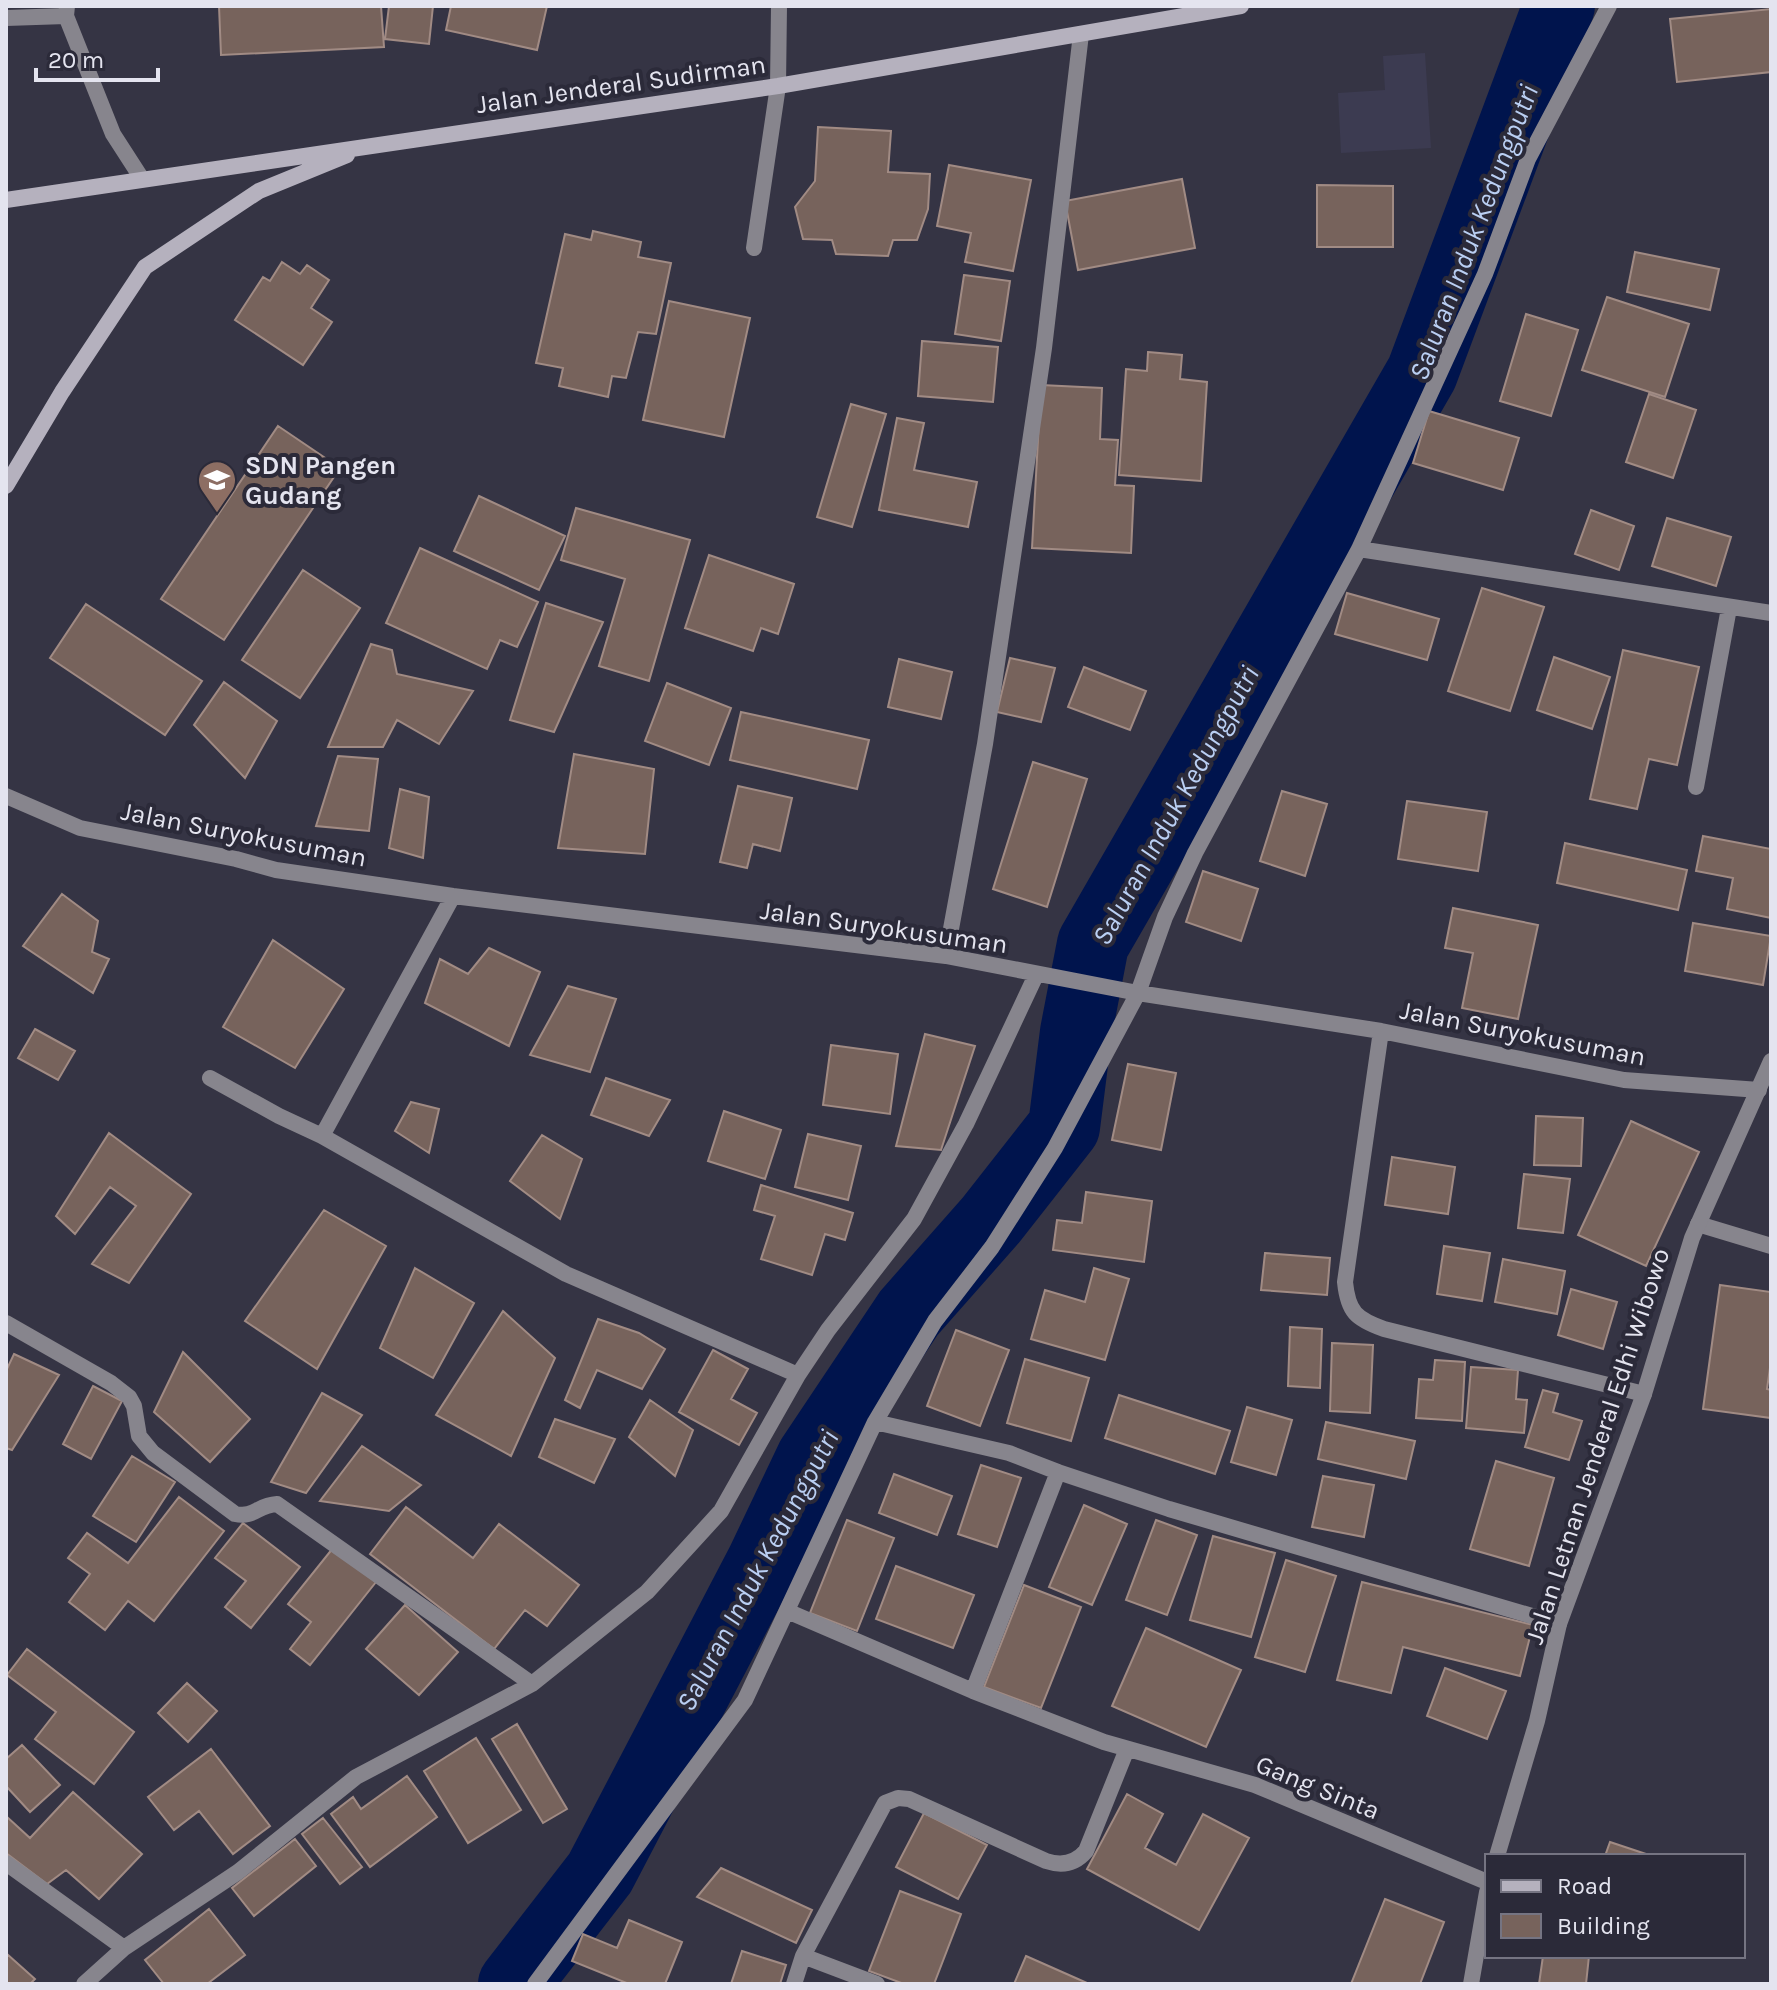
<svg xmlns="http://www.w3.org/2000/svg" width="1777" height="1990" font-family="Karla,sans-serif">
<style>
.built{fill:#3c3b51}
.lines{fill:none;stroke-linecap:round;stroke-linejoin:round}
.river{stroke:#00144d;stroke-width:72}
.building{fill:#77635c;stroke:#a18b84;stroke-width:2}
.service{stroke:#87858d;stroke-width:16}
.minor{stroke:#87858d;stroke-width:16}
.tertiary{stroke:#87858d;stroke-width:16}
.secondary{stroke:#b5b1be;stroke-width:16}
.labels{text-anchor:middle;stroke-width:8;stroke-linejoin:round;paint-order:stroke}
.street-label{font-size:26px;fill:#e4e4ef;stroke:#2b2a39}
.poi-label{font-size:26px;font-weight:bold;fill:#e4e4ef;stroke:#2b2a39;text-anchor:start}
.water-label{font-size:28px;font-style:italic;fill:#bacff3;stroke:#2b2a39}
</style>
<rect width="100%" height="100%" fill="#353444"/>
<path class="built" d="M 1425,53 L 1431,148 L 1341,153 L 1338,93 L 1385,90 L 1383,56 Z"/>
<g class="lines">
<path class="river" d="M 514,1984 L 600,1873 L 762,1563 L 812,1458 L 909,1313 L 991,1220 L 1064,1127 L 1076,1032 L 1093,944 L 1422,373 L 1559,6"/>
</g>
<path class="building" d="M 219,6 L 381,6 L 384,47 L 221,55 Z
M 389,6 L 433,6 L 429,44 L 385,39 Z
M 451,6 L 547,6 L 537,50 L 446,30 Z
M 1771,9 L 1771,72 L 1677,82 L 1670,19 Z
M 818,127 L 891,131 L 888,172 L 930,174 L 928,209 L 917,240 L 893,240 L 888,256 L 836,254 L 832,240 L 803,239 L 795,207 L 815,181 Z
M 949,165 L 1031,180 L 1013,271 L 965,262 L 971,233 L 937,226 Z
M 1182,179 L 1195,248 L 1078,270 L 1065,201 Z
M 1317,185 L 1393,186 L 1393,247 L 1317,247 Z
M 593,231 L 641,242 L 638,257 L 671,263 L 656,334 L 638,332 L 626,378 L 612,376 L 608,397 L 559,386 L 563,368 L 536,363 L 565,234 L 591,240 Z
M 1635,252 L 1719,269 L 1710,310 L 1627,292 Z
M 282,262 L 300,274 L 307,265 L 329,280 L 311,308 L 332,322 L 303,365 L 235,320 L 263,277 L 270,281 Z
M 964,275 L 1010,281 L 1001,341 L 955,334 Z
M 1607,297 L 1689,324 L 1665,397 L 1582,370 Z
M 669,301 L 750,318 L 724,437 L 643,420 Z
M 1526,314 L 1578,330 L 1551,416 L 1500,401 Z
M 922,341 L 998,347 L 993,402 L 918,396 Z
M 1148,352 L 1182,355 L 1180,379 L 1207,382 L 1201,481 L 1119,475 L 1126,369 L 1147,371 Z
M 1041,385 L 1102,388 L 1100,439 L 1118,440 L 1115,485 L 1134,486 L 1131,553 L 1032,548 Z
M 1649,394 L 1696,410 L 1673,478 L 1626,462 Z
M 851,404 L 886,414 L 852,527 L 817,517 Z
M 1429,411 L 1519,438 L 1503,490 L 1413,463 Z
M 897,418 L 924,423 L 914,470 L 977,482 L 968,527 L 879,510 Z
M 278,426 L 340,468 L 224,640 L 161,599 Z
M 479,496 L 565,536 L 539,590 L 454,551 Z
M 576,508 L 690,540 L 649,681 L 599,666 L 625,579 L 561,560 Z
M 1591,510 L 1634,526 L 1619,570 L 1575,554 Z
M 1667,518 L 1731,537 L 1716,586 L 1652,566 Z
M 420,548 L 538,602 L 517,647 L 500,640 L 487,669 L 386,623 Z
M 709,555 L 794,584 L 778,634 L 761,628 L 753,651 L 685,628 Z
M 303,570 L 360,608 L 300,698 L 242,660 Z
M 1482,588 L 1544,607 L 1510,711 L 1448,691 Z
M 1347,593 L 1439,619 L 1427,660 L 1335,634 Z
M 546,603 L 603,622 L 554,732 L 510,720 Z
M 86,604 L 202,681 L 165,735 L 50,658 Z
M 371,644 L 392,650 L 397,674 L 473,691 L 439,744 L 397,720 L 383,747 L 328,747 Z
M 1623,650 L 1699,667 L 1677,765 L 1649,759 L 1637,809 L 1590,799 Z
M 1554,657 L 1610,677 L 1592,729 L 1537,710 Z
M 1010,658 L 1055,668 L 1041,722 L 997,712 Z
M 899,659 L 952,672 L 941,719 L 888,707 Z
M 1084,667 L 1146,691 L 1130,730 L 1068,707 Z
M 224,682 L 277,721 L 245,778 L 194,725 Z
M 667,683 L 731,708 L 709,765 L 645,741 Z
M 741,712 L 869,740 L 857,789 L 730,760 Z
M 574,754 L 654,769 L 645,854 L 558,848 Z
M 338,756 L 378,759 L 369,831 L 316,826 Z
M 1033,762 L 1087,779 L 1047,907 L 993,889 Z
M 738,786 L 792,798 L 780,851 L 753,844 L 747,868 L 720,862 Z
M 400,789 L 429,797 L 423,858 L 389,848 Z
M 1282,791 L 1327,804 L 1305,876 L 1260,861 Z
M 1407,801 L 1487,812 L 1478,871 L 1398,859 Z
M 1703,836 L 1771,849 L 1771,918 L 1727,909 L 1733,878 L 1696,871 Z
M 1565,843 L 1687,870 L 1678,910 L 1557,883 Z
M 1203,871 L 1258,889 L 1241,941 L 1186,922 Z
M 62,894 L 98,921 L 92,952 L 109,959 L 93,993 L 23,946 Z
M 1453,908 L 1538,925 L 1518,1019 L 1462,1008 L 1473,953 L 1445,948 Z
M 1693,923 L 1771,936 L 1763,985 L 1685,971 Z
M 273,940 L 344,989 L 295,1068 L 223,1027 Z
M 489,948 L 540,972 L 509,1046 L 425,1003 L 440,959 L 468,974 Z
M 568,986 L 616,999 L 590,1072 L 530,1055 Z
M 35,1029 L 75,1051 L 58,1080 L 18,1058 Z
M 925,1034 L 975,1046 L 941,1150 L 896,1146 Z
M 831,1045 L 898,1054 L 890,1114 L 823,1105 Z
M 1128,1064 L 1176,1073 L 1161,1150 L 1112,1140 Z
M 606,1078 L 670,1100 L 649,1136 L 591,1115 Z
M 411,1102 L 439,1109 L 429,1153 L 395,1131 Z
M 724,1111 L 781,1130 L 765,1179 L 708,1161 Z
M 1536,1116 L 1583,1118 L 1581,1166 L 1534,1165 Z
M 1631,1121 L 1699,1152 L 1646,1266 L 1578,1235 Z
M 109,1133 L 191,1194 L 129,1283 L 92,1264 L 136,1206 L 110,1187 L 75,1234 L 56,1216 Z
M 808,1134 L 861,1146 L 848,1200 L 795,1187 Z
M 542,1135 L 582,1159 L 560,1219 L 510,1181 Z
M 1392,1157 L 1455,1167 L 1448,1214 L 1385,1205 Z
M 1524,1174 L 1570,1179 L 1563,1233 L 1518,1228 Z
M 761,1185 L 853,1213 L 845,1240 L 825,1234 L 812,1275 L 761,1259 L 775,1216 L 754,1210 Z
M 1086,1192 L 1152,1201 L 1144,1262 L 1053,1250 L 1057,1220 L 1082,1223 Z
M 324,1210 L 386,1246 L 317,1369 L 245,1321 Z
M 1444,1246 L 1490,1253 L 1482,1301 L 1437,1294 Z
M 1265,1253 L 1330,1258 L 1327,1295 L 1261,1290 Z
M 1503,1259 L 1565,1271 L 1557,1314 L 1495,1302 Z
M 415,1268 L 474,1303 L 433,1378 L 380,1348 Z
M 1094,1268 L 1129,1279 L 1105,1360 L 1031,1339 L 1045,1290 L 1085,1302 Z
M 1720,1285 L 1771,1292 L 1771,1361 L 1767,1389 L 1771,1390 L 1771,1418 L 1703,1409 Z
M 1571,1289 L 1617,1302 L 1603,1349 L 1558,1335 Z
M 503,1311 L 555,1358 L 511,1456 L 436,1415 Z
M 598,1319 L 639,1333 L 665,1349 L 642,1389 L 597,1370 L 580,1408 L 565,1400 Z
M 1290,1327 L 1322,1329 L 1320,1388 L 1288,1386 Z
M 956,1330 L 1009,1350 L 980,1426 L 927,1406 Z
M 1332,1343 L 1373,1345 L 1370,1413 L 1330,1411 Z
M 713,1350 L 748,1369 L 731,1399 L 757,1413 L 739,1445 L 679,1412 Z
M 183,1352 L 250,1419 L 210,1462 L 154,1412 Z
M 14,1354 L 59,1375 L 12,1450 L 6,1448 L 6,1371 Z
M 1025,1359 L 1089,1378 L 1071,1441 L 1007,1423 Z
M 1435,1360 L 1465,1362 L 1462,1421 L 1416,1418 L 1419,1379 L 1433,1380 Z
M 1471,1367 L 1518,1370 L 1516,1399 L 1527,1400 L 1524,1433 L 1466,1428 Z
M 93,1386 L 122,1401 L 91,1459 L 63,1444 Z
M 1543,1390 L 1558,1394 L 1553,1412 L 1582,1421 L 1569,1460 L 1525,1447 Z
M 322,1393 L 362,1415 L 306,1493 L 271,1482 Z
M 1119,1395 L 1230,1431 L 1215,1474 L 1105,1438 Z
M 650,1400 L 693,1430 L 675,1476 L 629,1437 Z
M 1247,1407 L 1292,1420 L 1276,1475 L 1231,1462 Z
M 555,1419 L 615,1439 L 594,1483 L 539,1457 Z
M 1326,1422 L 1415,1441 L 1406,1479 L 1318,1459 Z
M 362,1446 L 421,1485 L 389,1511 L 320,1501 Z
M 132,1456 L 175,1482 L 136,1542 L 93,1516 Z
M 1496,1461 L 1554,1478 L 1529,1566 L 1470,1549 Z
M 981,1465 L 1021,1478 L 997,1547 L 958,1534 Z
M 894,1474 L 952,1496 L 937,1535 L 879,1513 Z
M 1323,1476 L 1374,1485 L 1364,1537 L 1312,1527 Z
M 179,1497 L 224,1531 L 154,1621 L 128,1601 L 105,1630 L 69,1602 L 90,1574 L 68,1558 L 87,1533 L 128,1563 Z
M 1084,1505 L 1127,1524 L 1092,1605 L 1049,1587 Z
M 406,1507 L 473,1558 L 499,1524 L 579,1585 L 547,1626 L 525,1610 L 494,1649 L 370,1554 Z
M 847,1520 L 894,1538 L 857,1631 L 810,1613 Z
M 1156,1520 L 1197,1535 L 1167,1615 L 1126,1600 Z
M 243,1523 L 300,1567 L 251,1628 L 225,1607 L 246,1581 L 215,1558 Z
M 1213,1536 L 1275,1553 L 1251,1637 L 1190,1620 Z
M 333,1548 L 376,1582 L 310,1665 L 290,1649 L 311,1622 L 288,1604 Z
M 1286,1560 L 1336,1576 L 1305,1672 L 1255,1657 Z
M 896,1566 L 974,1595 L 953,1648 L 876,1619 Z
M 1362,1582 L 1533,1625 L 1520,1676 L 1403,1647 L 1391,1693 L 1337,1680 Z
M 1024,1585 L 1081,1607 L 1041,1708 L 984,1687 Z
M 405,1605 L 458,1652 L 419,1695 L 366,1649 Z
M 1146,1628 L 1241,1670 L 1206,1747 L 1112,1706 Z
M 27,1649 L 134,1732 L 94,1784 L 35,1739 L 56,1712 L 7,1675 Z
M 1445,1668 L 1506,1691 L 1487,1739 L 1427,1716 Z
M 187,1683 L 217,1711 L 188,1742 L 158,1713 Z
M 517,1724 L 567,1809 L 543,1823 L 492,1739 Z
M 476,1738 L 521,1810 L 468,1843 L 424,1771 Z
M 22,1745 L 60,1785 L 30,1812 L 6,1786 L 6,1759 Z
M 211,1749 L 270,1826 L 233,1854 L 199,1811 L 174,1830 L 148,1797 Z
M 407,1776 L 437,1817 L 370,1867 L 331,1814 L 353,1797 L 361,1809 Z
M 73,1792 L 142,1854 L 99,1899 L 66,1870 L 47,1884 L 6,1853 L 6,1816 L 30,1838 Z
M 1127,1794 L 1163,1814 L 1145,1848 L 1176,1865 L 1203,1814 L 1249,1838 L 1199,1930 L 1087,1869 Z
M 924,1813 L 987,1845 L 958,1899 L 896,1867 Z
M 323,1818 L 362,1867 L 340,1884 L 302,1834 Z
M 295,1839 L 316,1866 L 254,1916 L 232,1888 Z
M 1610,1842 L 1652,1856 L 1605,1856 Z
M 721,1868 L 812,1910 L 796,1943 L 697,1897 Z
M 900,1891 L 961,1914 L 934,1984 L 904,1984 L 869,1971 Z
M 1385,1899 L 1444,1922 L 1420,1984 L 1351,1984 Z
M 209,1909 L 245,1955 L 207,1984 L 164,1984 L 145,1960 Z
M 629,1920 L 682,1942 L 665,1984 L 629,1984 L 572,1961 L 583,1934 L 617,1948 Z
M 742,1951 L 786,1965 L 780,1984 L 731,1984 Z
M 7,1954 L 35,1979 L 30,1984 L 6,1984 Z
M 1026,1956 L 1087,1983 L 1014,1984 Z
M 1543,1956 L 1589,1956 L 1586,1984 L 1539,1984 Z"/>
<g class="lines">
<path class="service" d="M 67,6 L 66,16 L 113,134 L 142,179
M 6,18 L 66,16"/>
<path class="minor" d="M 754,248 L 778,86 L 779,6
M 1359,549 L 1771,613
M 1696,787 L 1729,608
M 6,796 L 80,828 L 236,859 L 276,870 L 453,896 L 946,956 L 1138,993 L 1381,1031 L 1624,1080 L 1759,1090
M 946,956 L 985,744 L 1044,348 L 1081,34
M 1381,1031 L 1345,1282 C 1348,1312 1356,1319 1384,1329 L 1644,1394
M 210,1078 L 279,1116 L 322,1136 L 566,1274 L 798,1375
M 322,1136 L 453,896
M 1698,1224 L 1771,1246
M 6,1323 L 111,1383 L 129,1397 L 134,1406 L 139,1436 L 153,1453 L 235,1514 C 255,1518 257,1505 277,1504 L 532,1684
M 875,1422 L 1009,1453 L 1058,1472 L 1169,1509 L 1559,1624
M 787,1611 L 973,1691 L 1104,1742 L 1255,1785 L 1487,1882
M 973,1691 L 1058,1472
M 6,1863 L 124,1948
M 803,1956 L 877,1984
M 84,1984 L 124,1948 L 238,1872 L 356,1777 L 532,1684 L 647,1592 L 721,1511 L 798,1375 L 828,1330 L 914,1219 L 966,1124 L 1036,975
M 535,1984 L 745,1700 L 875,1422 L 935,1321 L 992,1247 L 1055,1148 L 1138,993 L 1165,917 L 1195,853 L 1359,549 L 1485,274 L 1528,159 L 1609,6
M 794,1984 L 803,1956 L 885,1803 L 898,1798 L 909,1799 L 1046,1861 C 1061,1866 1075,1864 1086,1851 L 1127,1749"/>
<path class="tertiary" d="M 1497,1856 L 1537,1721 L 1559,1624 L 1644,1394 L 1692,1238 L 1771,1061
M 1471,1984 L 1487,1892"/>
<path class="secondary" d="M 6,200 L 778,86 L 1241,6
M 6,486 L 62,392 L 145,267 L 259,191 L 347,155"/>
</g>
<defs>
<g id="school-pin" transform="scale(2)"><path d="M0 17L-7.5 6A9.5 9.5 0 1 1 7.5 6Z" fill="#8d6e63" stroke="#2b2a39"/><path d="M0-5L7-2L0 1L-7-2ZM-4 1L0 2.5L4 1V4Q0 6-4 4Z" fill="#fff"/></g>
</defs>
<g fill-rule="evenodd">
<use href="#school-pin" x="217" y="480"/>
</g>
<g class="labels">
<g class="street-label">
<text transform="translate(621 84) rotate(-8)" y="9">Jalan Jenderal Sudirman</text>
<text transform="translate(244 834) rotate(11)" y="9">Jalan Suryokusuman</text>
<text transform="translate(884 927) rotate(8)" y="9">Jalan Suryokusuman</text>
<text transform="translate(1523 1033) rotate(11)" y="9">Jalan Suryokusuman</text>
<text transform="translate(1597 1446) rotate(-72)" y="9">Jalan Letnan Jenderal Edhi Wibowo</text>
<text transform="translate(1318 1787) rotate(22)" y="9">Gang Sinta</text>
</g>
<g class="poi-label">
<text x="245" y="474">SDN Pangen<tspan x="245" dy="30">Gudang</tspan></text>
</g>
<g class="water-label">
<text transform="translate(1473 232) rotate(-69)" y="10">Saluran Induk Kedungputri</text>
<text transform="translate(1175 805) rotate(-61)" y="10">Saluran Induk Kedungputri</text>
<text transform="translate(757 1570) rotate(-62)" y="10">Saluran Induk Kedungputri</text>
</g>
</g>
<rect width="1777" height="1990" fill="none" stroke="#e4e4ef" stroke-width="16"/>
<rect x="1485" y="1854" width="260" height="104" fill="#2b2a39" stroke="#757482" stroke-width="2"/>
<rect x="1501" y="1880" width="40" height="12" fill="#b5b1be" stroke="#757482" stroke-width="2"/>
<text x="1557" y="1894" font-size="24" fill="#e4e4ef">Road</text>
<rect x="1501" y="1914" width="40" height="24" fill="#77635c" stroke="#757482" stroke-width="2"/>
<text x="1557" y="1934" font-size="24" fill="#e4e4ef">Building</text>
<path d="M36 68v12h122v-12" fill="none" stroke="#e4e4ef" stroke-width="4"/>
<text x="48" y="68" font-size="24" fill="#e4e4ef" stroke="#2b2a39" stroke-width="6" paint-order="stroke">20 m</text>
</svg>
